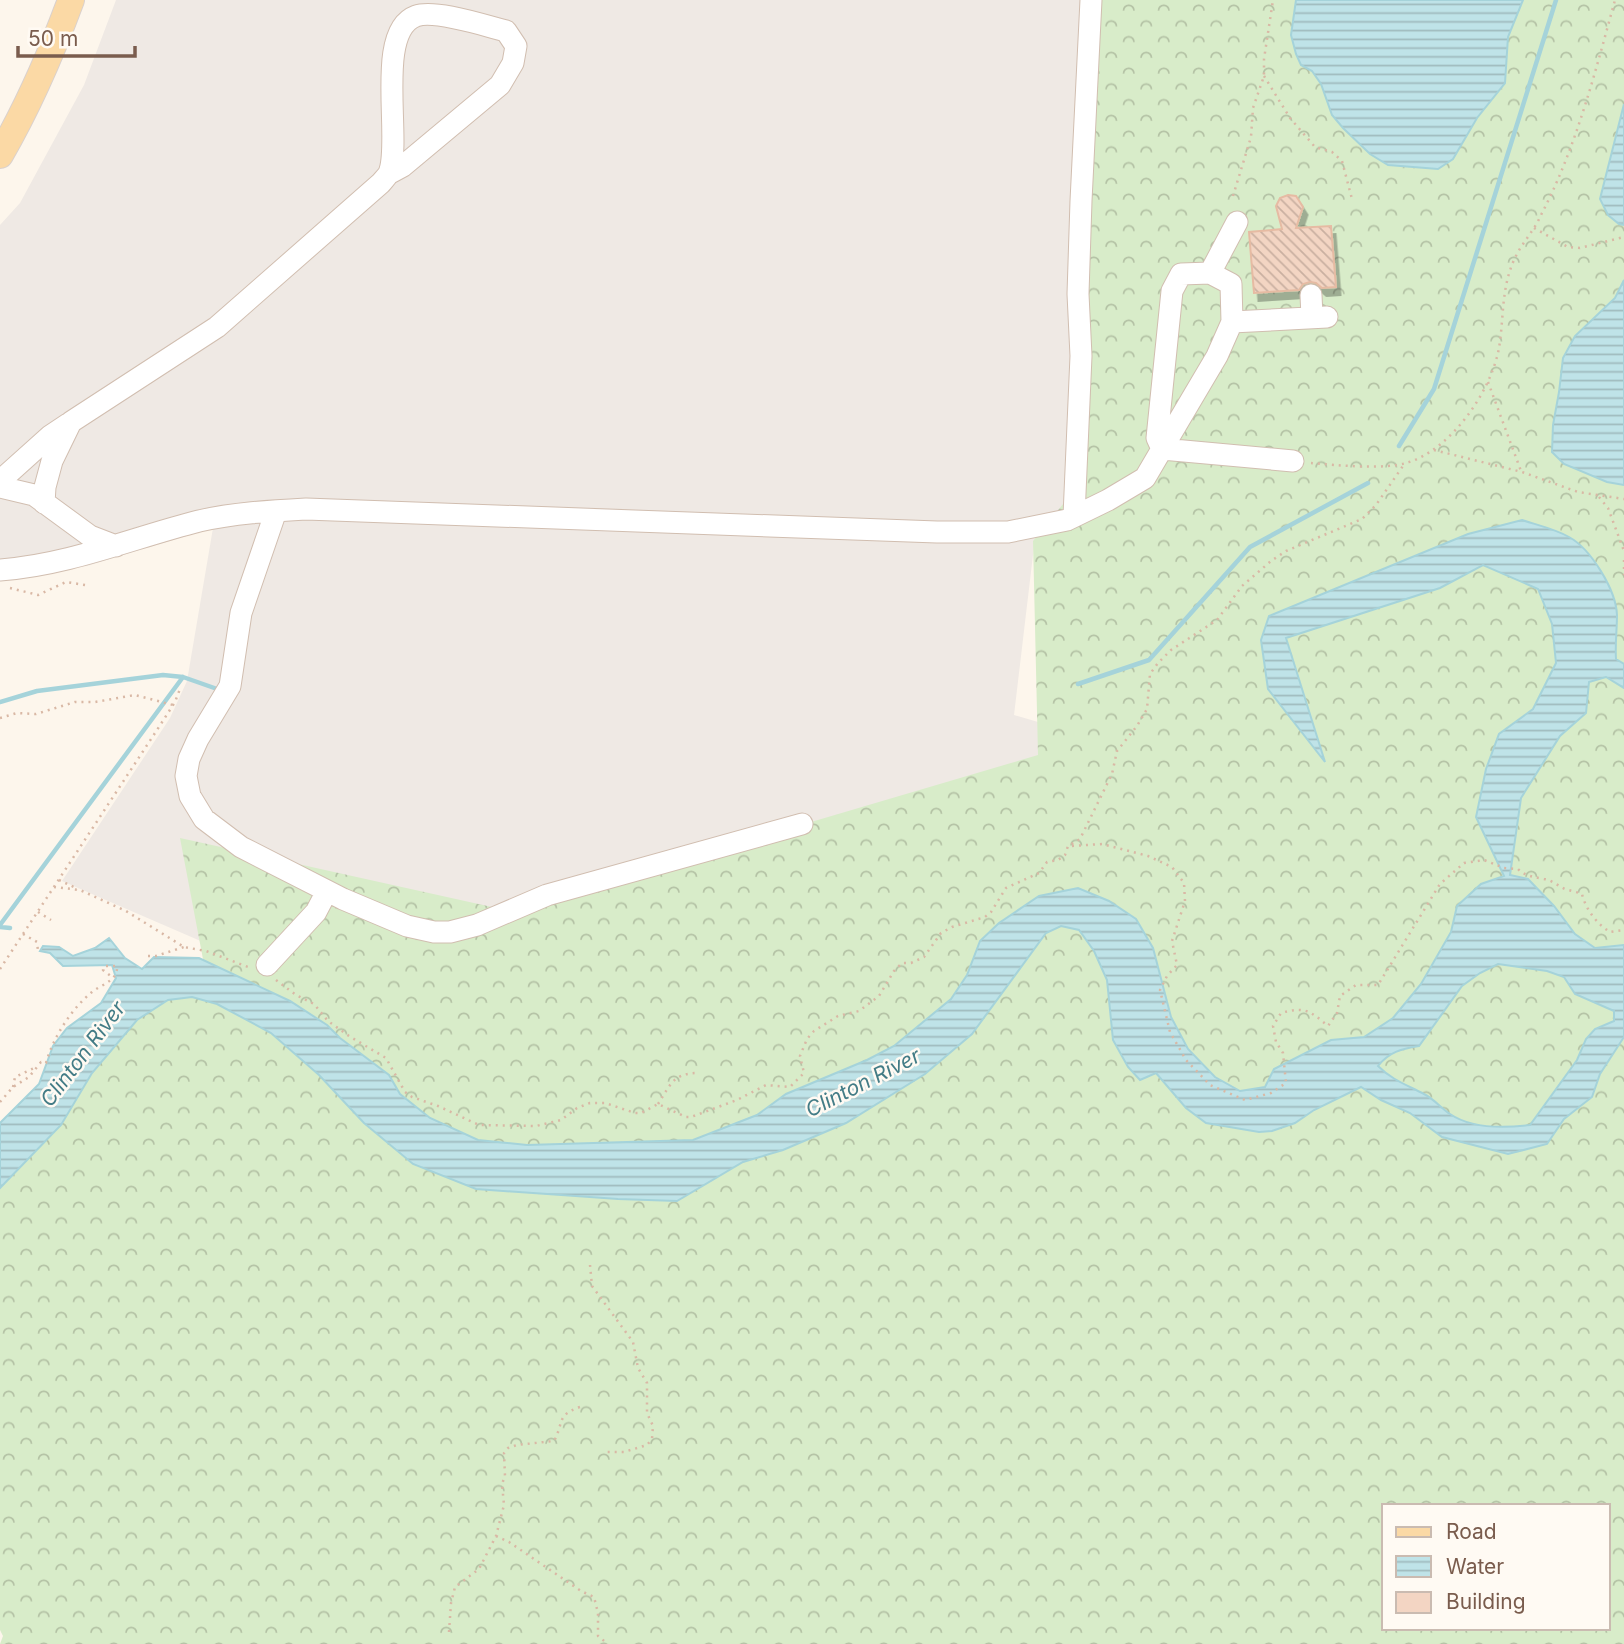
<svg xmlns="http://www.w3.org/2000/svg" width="1624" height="1644" font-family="Inter,sans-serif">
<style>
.industrial{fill:#efe9e4}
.forest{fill:url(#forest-crowns);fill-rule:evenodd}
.water{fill:url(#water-rules);stroke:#a5d3da;stroke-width:2;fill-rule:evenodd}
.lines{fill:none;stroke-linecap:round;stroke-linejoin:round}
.stream{stroke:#a5d3da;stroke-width:4.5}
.building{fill:url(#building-back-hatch);stroke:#e6bba3;stroke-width:2;filter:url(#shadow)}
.minor-casing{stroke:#d1beb0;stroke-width:23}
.major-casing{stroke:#dad1cd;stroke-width:28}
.path{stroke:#d9b8a5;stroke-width:2.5;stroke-dasharray:2 5;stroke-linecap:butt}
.minor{stroke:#fff;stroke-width:21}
.major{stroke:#fbd9a5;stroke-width:26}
.labels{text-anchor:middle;stroke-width:5;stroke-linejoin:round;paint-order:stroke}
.water-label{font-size:21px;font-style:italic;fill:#437c86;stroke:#fffaf3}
</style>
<defs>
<pattern id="forest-crowns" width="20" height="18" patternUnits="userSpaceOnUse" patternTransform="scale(1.75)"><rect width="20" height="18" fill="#d8ecc9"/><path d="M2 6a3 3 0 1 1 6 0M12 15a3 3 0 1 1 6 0" fill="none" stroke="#b4c2a5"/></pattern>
<pattern id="water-rules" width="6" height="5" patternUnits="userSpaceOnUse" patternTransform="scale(1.75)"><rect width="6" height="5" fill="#bfe3e8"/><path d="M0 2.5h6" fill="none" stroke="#a0bbbe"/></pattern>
<pattern id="building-back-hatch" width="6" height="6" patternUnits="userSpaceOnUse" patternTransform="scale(1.75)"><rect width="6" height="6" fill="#f3d5c3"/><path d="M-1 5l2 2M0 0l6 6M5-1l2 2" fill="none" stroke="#cab0a1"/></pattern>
<filter id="shadow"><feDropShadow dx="4.5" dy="8" stdDeviation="0" flood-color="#0004"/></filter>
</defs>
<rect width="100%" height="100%" fill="#fdf6ec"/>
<path class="industrial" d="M 116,0 L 1098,0 L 1090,524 L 1035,538 L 1014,715 L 1038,722 L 1039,773 L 263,968 L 62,881 L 170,718 L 187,681 L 213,528 L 87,566 L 0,574 L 0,225 L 20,203 L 84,85 Z"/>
<path class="forest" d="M 1099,0 L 1624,0 L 1624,1644 L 0,1644 L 3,1636 L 0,1630 L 0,1152 L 110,1025 L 206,975 L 180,838 L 510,911 L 1038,755 L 1033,541 L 1072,493 ZM 1384,1506 L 1608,1506 L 1608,1628 L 1384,1628 Z"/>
<path class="water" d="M 1296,0 L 1523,0 L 1508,37 L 1505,83 L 1477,118 L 1453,159 L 1438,169 L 1388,165 L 1370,154 L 1343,128 L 1332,115 L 1321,84 L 1312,71 L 1301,65 L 1296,54 L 1291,35 Z
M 1624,104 L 1624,225 L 1619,224 L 1608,215 L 1600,199 Z
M 1624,280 L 1624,485 L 1607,482 L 1564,464 L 1552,452 L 1553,425 L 1559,392 L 1563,358 L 1575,336 L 1615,298 Z
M 1522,520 C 1537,525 1555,529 1569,537 C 1591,549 1616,590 1617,615 C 1617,629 1615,644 1616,659 L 1624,664 L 1624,688 L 1606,677 L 1589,682 L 1586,713 L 1560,736 L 1521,798 L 1510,875 L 1528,879 L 1554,906 L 1575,934 L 1595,948 L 1624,945 L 1624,1037 L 1600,1074 L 1592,1097 L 1564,1119 L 1547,1144 L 1508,1154 L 1442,1137 L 1410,1113 L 1381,1100 L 1361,1087 L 1314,1110 L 1295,1123 L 1272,1131 L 1259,1132 L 1206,1123 L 1186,1108 L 1156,1073 L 1140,1080 L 1128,1067 L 1113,1040 L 1107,980 L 1094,951 L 1079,930 L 1061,926 L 1046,933 L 972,1034 L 925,1074 L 846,1123 L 783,1150 L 743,1162 L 677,1201 L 618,1199 L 476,1189 L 413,1164 L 364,1123 L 319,1075 L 271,1033 L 217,1004 L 192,997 L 168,1000 L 137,1020 L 92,1073 L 61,1125 L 0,1188 L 0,1123 L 39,1084 L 53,1046 L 67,1028 L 101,1003 L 116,978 L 112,965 L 63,966 L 50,953 L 40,951 L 43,946 L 59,947 L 73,956 L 95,948 L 109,938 L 125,958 L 142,969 L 154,957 L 199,958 L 290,1001 L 327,1025 L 340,1038 L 389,1075 L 400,1094 L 430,1118 L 478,1140 L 527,1145 L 693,1140 L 757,1115 L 786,1094 L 867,1060 L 894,1046 L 951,999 L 967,975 L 980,941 L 999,923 L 1039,896 L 1078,888 L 1109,901 L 1136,919 L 1153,948 L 1171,1017 L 1188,1049 L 1215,1077 L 1240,1091 L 1265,1087 L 1274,1069 L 1331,1040 L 1364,1037 L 1393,1018 L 1421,984 L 1451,932 L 1457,906 L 1481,884 L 1504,876 L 1476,817 L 1486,769 L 1499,734 L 1533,709 L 1556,663 L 1552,624 L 1538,589 L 1483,565 L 1440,588 L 1286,638 L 1325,762 L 1268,689 L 1261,640 L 1269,616 L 1468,534 ZM 1498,964 L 1547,971 L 1564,977 L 1575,994 L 1614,1011 L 1614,1021 L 1595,1029 L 1586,1039 L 1577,1060 L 1530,1125 C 1506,1128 1472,1129 1450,1114 C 1441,1108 1434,1099 1424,1094 C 1407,1085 1392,1080 1378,1066 C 1389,1052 1401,1049 1419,1046 L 1462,986 L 1480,973 Z"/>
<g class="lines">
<path class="stream" d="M 1399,446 L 1434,389 L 1556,0
M 1078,684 L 1149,660 L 1250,547 L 1368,483
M 0,702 L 37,691 L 163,675 L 183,677 L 220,690
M 0,925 L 183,677
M 0,927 L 10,928"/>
</g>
<path class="building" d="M 1288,195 L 1296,196 L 1303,207 L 1296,228 L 1331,226 L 1336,287 L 1322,288 L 1316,283 L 1310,282 L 1303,284 L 1299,290 L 1254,293 L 1249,232 L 1282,229 L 1276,206 L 1280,198 Z"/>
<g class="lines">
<g class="minor-casing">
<path id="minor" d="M 1210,273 L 1231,284 L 1232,322 L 1217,356 L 1162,449 L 1157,438 L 1172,291 L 1181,274 Z
M 1210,273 L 1237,222
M 1311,295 L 1312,317
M 1232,322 L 1327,317
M 0,481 L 50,436 L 68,424
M 0,487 L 34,495 L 90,536 L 116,546
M 44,503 L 45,487 L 52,461 L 71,422 L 217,327 L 381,183 C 384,179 389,175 390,170 C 401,135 375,31 416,16 C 435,9 486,26 506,31 L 516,46 L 513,63 L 500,85 L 403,166 L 390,173
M 276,511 L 241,613 L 230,686 L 198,739 L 189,759 L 186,776 L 190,796 L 204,819 L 241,847 L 343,899 L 407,926 L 434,932 L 450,932 L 477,925 L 547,895 L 802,824
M 1074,516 L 1081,356 L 1078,294 L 1081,201 L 1091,0
M 0,570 C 69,565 132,538 199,521 C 234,513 269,511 306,509 L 937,532 L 1008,532 L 1067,520 L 1108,500 L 1145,478 L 1162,449 L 1293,461
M 267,965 L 316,912 L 327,891"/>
</g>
<g class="major-casing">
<path id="major" d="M 0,155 C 29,105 51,54 71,0"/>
</g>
<path class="path" d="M 1264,76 L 1290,118 L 1315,147 L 1332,152 L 1342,161 L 1352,199
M 1233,196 L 1251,137 L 1253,108 L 1264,76 L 1264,59 L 1273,0
M 1534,228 L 1568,247 L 1580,248 L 1624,237
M 1488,382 L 1521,471
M 1434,450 L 1522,472 L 1578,492 L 1624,499
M 1311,463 C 1336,465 1383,470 1406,463 C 1450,451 1491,392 1499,348 C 1504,318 1501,289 1514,260 C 1521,244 1534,231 1541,215 C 1576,148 1595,73 1615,0
M 1599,497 L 1608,508 L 1624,551
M 1624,560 L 1624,575
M 10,588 L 38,595 L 66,582 L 85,585
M 0,718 L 17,713 L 36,714 L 75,702 L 95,702 L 135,695 L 173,705
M 1072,846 L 1102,844 L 1148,856 L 1172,867 L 1184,883 L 1185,901 L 1172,941 L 1177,965 L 1167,976 L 1160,990 L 1170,1032 L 1186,1060 L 1210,1085 L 1245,1100 L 1271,1093 L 1286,1083 L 1283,1053 L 1276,1042 L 1273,1026 L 1281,1013 C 1305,1006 1310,1011 1328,1026 L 1337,1013 L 1340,996 L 1356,985 L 1378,985 L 1440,884 L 1464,863 L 1484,860 L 1504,868 L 1518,869 C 1525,876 1534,877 1544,879 C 1552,880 1558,886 1565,889 C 1571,891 1577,892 1582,894 C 1586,910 1597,924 1610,932 L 1624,930
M 59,880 L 78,889
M 54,887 L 80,890 L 126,911 L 184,947 L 206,951 L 248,967
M 38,912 L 51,920
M 23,934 L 37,942 L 38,951
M 148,956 L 156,956 L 184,947
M 0,969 L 157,730 L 175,702 L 180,689
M 276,980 L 296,995 L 314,1004 L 328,1021 L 349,1036 L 386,1058 L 405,1092 L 412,1097 L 438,1106 L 479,1125 L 536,1126 L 561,1120 L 577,1108 L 590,1103 L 605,1103 L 635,1113 L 641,1113 L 658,1104 L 686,1117 L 691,1117 L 737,1100 L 766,1085 L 790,1087 L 804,1073 L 800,1056 L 807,1039 L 814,1031 L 838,1016 L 859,1011 L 879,996 L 894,971 L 902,963 L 911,963 L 924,957 L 941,933 L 952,927 L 985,917 L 991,912 L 1006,888 L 1039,873 L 1047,862 L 1058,860 L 1065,855 L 1068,846 L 1080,839 L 1112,774 L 1117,751 L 1137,726 L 1147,709 L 1150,674 L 1158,663 L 1171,650 L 1217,620 L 1242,586 L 1271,561 L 1286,551 L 1362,519 L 1376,505 L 1405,463
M 13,1087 L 15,1077 L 34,1068
M 0,1102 L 13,1087 L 29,1077 L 41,1062 L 46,1063 C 53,1038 71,1009 92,992 C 102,984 118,981 117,966 L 105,966 L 103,970 L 112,977
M 658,1104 C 671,1084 673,1073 699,1073
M 590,1265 L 592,1286 L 633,1342 L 638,1368 L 647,1383 L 647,1413 L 653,1426 L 652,1439 L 647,1445 L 624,1452 L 603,1452
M 496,1536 L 509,1542 L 581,1591 L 594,1597 L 598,1613 L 598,1636 L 608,1644
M 449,1632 L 451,1603 L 455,1587 L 479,1569 L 496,1536 L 504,1505 L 502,1484 L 505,1476 L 504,1453 L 508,1448 L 517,1445 L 554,1441 C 564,1423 556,1415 580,1407"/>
<use href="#minor" class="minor"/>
<use href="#major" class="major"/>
</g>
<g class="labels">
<g class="water-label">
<text transform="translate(83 1054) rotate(-53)" y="7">Clinton River</text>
<text transform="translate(863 1083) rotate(-27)" y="7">Clinton River</text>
</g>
</g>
<rect x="1382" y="1504" width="228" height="126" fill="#fffaf3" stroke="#cabbb1" stroke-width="2"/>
<rect x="1396" y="1527" width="35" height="10" fill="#fbd9a5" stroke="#cabbb1" stroke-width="2"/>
<text x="1446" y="1539" font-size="21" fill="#7a5c4d">Road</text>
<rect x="1396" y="1556" width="35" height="21" fill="url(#water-rules)" stroke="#cabbb1" stroke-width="2"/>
<text x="1446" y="1574" font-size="21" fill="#7a5c4d">Water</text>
<rect x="1396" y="1592" width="35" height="21" fill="#f3d5c3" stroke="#cabbb1" stroke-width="2"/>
<text x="1446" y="1609" font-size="21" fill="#7a5c4d">Building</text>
<path d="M18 46v10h117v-10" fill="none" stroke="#7a5c4d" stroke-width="3.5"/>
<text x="28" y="46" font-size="21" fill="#7a5c4d" stroke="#fffaf3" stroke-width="5" paint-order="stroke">50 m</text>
</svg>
